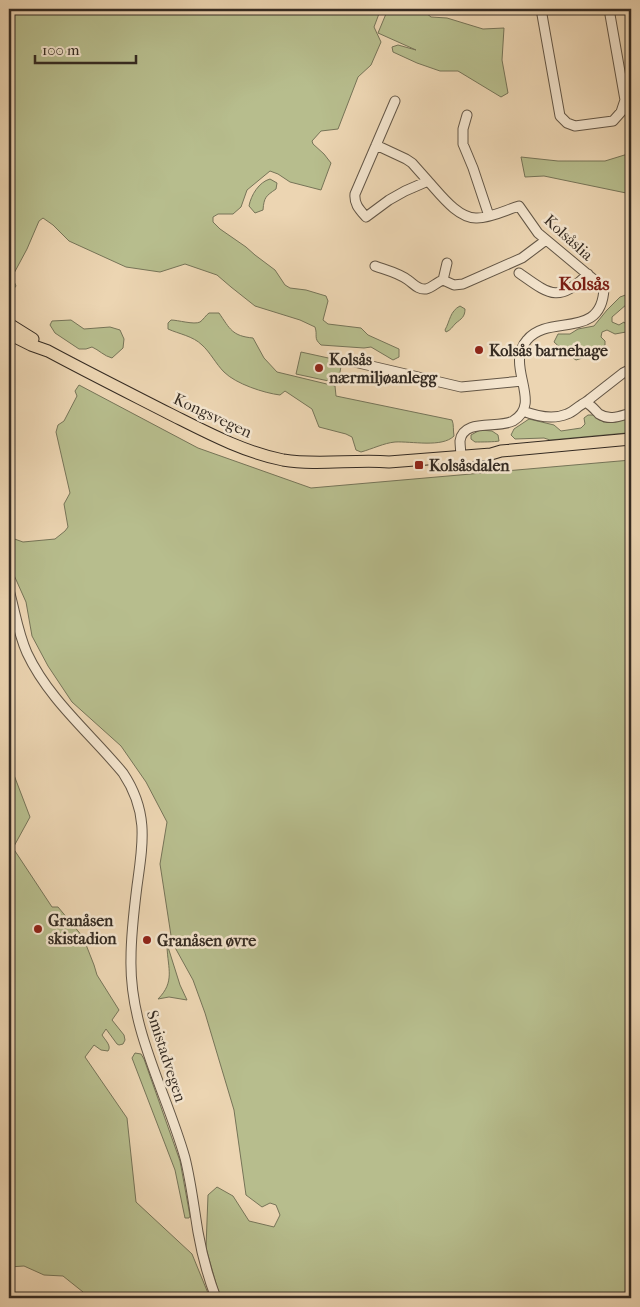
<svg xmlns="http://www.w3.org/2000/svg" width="640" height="1307" font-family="'IM FELL French Canon',serif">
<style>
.green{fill:#b7bd8d;stroke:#767458}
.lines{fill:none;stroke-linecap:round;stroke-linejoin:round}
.minor-casing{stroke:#635646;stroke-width:11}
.major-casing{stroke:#352b22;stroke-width:13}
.minor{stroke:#f3e4cd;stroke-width:9}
.major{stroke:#ecd5b2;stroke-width:11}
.poi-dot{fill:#8f2418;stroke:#f3e4cd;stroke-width:2}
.labels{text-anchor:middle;stroke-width:5;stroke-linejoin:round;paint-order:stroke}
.street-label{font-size:16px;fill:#352b22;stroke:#f3e4cd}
.poi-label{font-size:16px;font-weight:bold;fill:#352b22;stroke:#f3e4cd;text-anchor:start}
.quarter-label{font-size:19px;font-weight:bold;fill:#7a1f14;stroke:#f3e4cd}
</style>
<rect width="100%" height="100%" fill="#ecd5b2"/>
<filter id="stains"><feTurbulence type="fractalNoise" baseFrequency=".004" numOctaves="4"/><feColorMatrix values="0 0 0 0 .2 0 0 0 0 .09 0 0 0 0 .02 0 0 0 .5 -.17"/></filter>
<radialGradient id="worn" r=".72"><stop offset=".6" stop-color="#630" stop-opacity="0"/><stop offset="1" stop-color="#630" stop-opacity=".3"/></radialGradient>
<path class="green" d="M 9,9 L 330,9 L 338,10 L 340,9 L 386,9 L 380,11 L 374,27 L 381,42 L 371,65 L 358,77 L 338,129 L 321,131 L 312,141 L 313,144 L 324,154 L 331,163 L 321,190 L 290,182 L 278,174 L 270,171 L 247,190 L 241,207 L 233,214 L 218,214 L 213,217 L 213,222 L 220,229 L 246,247 L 255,255 L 275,270 L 285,285 L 290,288 L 306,290 L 326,296 L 328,301 L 323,320 L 328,324 L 361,328 L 368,335 L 399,349 L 399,357 L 393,360 L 371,347 L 364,348 L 321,345 C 313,338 318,336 315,327 L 300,320 L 255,306 L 231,287 L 217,275 L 185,264 L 160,272 L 126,267 L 69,241 L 53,225 L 43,218 L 39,221 L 27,249 L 12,277 L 16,286 L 9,295 Z
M 388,9 L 421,9 L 431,17 L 447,18 L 483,29 L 504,28 L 502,60 L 508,93 L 501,97 L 458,71 L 440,71 L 417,63 L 393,52 L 392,47 L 398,45 L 416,50 L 378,33 Z
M 631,153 L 631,194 L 544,176 L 525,177 L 521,157 L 558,161 L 605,161 Z
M 270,179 L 277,183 L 276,189 C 266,196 264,197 263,210 L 255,213 L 249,206 C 251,195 259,182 270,179 Z
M 631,293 L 631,304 L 627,304 L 612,317 L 612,322 L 619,325 L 624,322 L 628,327 L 626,332 L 615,334 L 607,330 L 602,332 L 601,337 L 605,341 L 605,345 L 589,356 L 576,360 L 566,353 L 554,342 L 558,334 L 570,334 L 578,329 L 594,326 L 607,310 L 620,297 Z
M 460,306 L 465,309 C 465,317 461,319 456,323 C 452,327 451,330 446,332 L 445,330 C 450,321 450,311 460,306 Z
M 209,313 L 219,313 C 230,329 232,336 253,338 L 264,358 L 277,372 L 335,386 L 336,396 L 452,420 C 454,424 453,431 454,436 C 442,448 411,441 395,442 C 384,443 372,449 361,452 L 356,450 L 352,437 L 346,434 L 319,427 L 312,409 L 285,391 L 280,395 C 264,393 236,384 224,372 C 216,364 210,352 202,345 C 193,336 179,334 168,329 L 168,323 L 171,320 C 178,320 194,325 200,322 C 203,320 206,315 209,313 Z
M 71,320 L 84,329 L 110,327 L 120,330 L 124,339 L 123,348 L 112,358 C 104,356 99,350 92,347 L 86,349 L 79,349 L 55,333 L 50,325 L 52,321 Z
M 301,352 L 342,361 L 338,383 L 296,374 Z
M 79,385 L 198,448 L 311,488 L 631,460 L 631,1298 L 221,1298 L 217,1287 L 206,1248 L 208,1195 L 217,1187 L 233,1196 L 249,1221 L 274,1227 L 280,1215 L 276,1205 L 270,1203 L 262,1207 L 246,1195 L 234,1110 L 205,1013 L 193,980 L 172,942 L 160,864 L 167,822 L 146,782 L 121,746 L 72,702 L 48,666 L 32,636 L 26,602 L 9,564 L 9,537 L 23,542 L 55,539 L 65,531 L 68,527 L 64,504 L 70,493 L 56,432 L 58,425 L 64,421 L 77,396 L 75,391 Z
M 588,415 L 597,415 L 603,422 L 610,422 L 629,418 L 631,423 L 631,431 L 626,433 L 550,440 L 544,438 L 515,439 L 511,435 L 514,429 L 529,419 L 554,425 L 561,431 L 581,428 L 585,424 L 584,418 Z
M 480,430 L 492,431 L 498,435 L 499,441 C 495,442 481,442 475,442 L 471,439 L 471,435 Z
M 9,762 L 30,817 L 13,848 L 52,907 L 58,907 L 83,937 L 94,965 L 97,975 L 119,1010 L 112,1020 L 124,1035 L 125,1040 L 123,1044 L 119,1045 L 117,1044 L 106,1029 L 102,1035 C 105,1040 112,1046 108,1051 L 101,1050 L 94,1045 L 85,1057 L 127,1118 L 136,1202 L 192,1254 L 210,1298 L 88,1298 L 83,1292 L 63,1276 L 44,1275 L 24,1266 L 9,1267 Z
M 167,947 L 168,947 L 180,985 L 187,1000 L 169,997 L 158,999 C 175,982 168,969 167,947 Z
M 135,1053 L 141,1054 L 144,1059 L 180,1161 L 190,1216 L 189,1218 L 185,1218 L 175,1170 L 132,1058 Z"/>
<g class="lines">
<g class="minor-casing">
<path id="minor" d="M 541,9 L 560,116 L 567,123 L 575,126 L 613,121 L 621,112 L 625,100 L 609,9
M 467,115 L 463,129 L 463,144 L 473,168 L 489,216
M 376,145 L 406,159 L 412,163 L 428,181 L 405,191 L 389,200 L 366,217 C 359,209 354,204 355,194 L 395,101
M 428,181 C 440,194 458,219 477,218 C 491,218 506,210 519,206 L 538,233 L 604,288 C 602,341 549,313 527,340 C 504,366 544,403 513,421 C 498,429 463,418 460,441 C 460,446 461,452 461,457
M 375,266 C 386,270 399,273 408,280 C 414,284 418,290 426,289 C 432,288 437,282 443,280 L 454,285 L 463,284 L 522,258 L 546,240
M 519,273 C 549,294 558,304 588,274
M 443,280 L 447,263
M 350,361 L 461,387 L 522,381
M 587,403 C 592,406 595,410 599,414 C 610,421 620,416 631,413
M 523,411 C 536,416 553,420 567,414 C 573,412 576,408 581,405 C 585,402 587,402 591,398 L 623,373 L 631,369
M 9,590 C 15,611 18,633 27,653 C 49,700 91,734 123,773 C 149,812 143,843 137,886 C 134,910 131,934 131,958 C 129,1029 166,1091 185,1158 C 191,1182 194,1208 198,1232 C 202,1255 208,1277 216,1298"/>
</g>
<g class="major-casing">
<path id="major" d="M 9,324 L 33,339
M 9,334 L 31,345 L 48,351 C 89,373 129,393 170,414 C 206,432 243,452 283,460 C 318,466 354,459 389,462 L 491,454 L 501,451 L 631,439"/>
</g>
<use href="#minor" class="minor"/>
<use href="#major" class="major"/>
</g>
<g class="poi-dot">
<circle cx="479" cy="350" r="5"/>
<circle cx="319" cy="368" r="5"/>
<rect x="414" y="460" width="10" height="10" rx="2.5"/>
<circle cx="38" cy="929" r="5"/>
<circle cx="147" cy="940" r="5"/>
</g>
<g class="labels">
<g class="street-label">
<text transform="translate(569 237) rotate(42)" y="6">Kolsåslia</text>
<text transform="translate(213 415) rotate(25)" y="6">Kongsvegen</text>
<text transform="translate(167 1056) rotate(72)" y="6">Smistadvegen</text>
</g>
<g class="poi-label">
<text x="489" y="356">Kolsås barnehage</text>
<text x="329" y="365">Kolsås<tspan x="329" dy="18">nærmiljøanlegg</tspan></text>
<text x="429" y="471">Kolsåsdalen</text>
<text x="48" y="926">Granåsen<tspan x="48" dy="18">skistadion</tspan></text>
<text x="157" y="946">Granåsen øvre</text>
</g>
<g class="quarter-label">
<text x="584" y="290">Kolsås</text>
</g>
</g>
<rect width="640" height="1307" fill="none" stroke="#ecd5b2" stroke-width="30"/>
<rect x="10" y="10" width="620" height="1287" fill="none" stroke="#352b22" stroke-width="2.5"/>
<rect x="15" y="15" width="610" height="1277" fill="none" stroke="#352b22"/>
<path d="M35 55v8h101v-8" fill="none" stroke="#352b22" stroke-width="2.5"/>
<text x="42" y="55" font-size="15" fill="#352b22" stroke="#f3e4cd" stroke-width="4" paint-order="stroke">100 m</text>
<rect width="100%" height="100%" filter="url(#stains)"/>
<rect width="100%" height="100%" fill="url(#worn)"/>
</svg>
